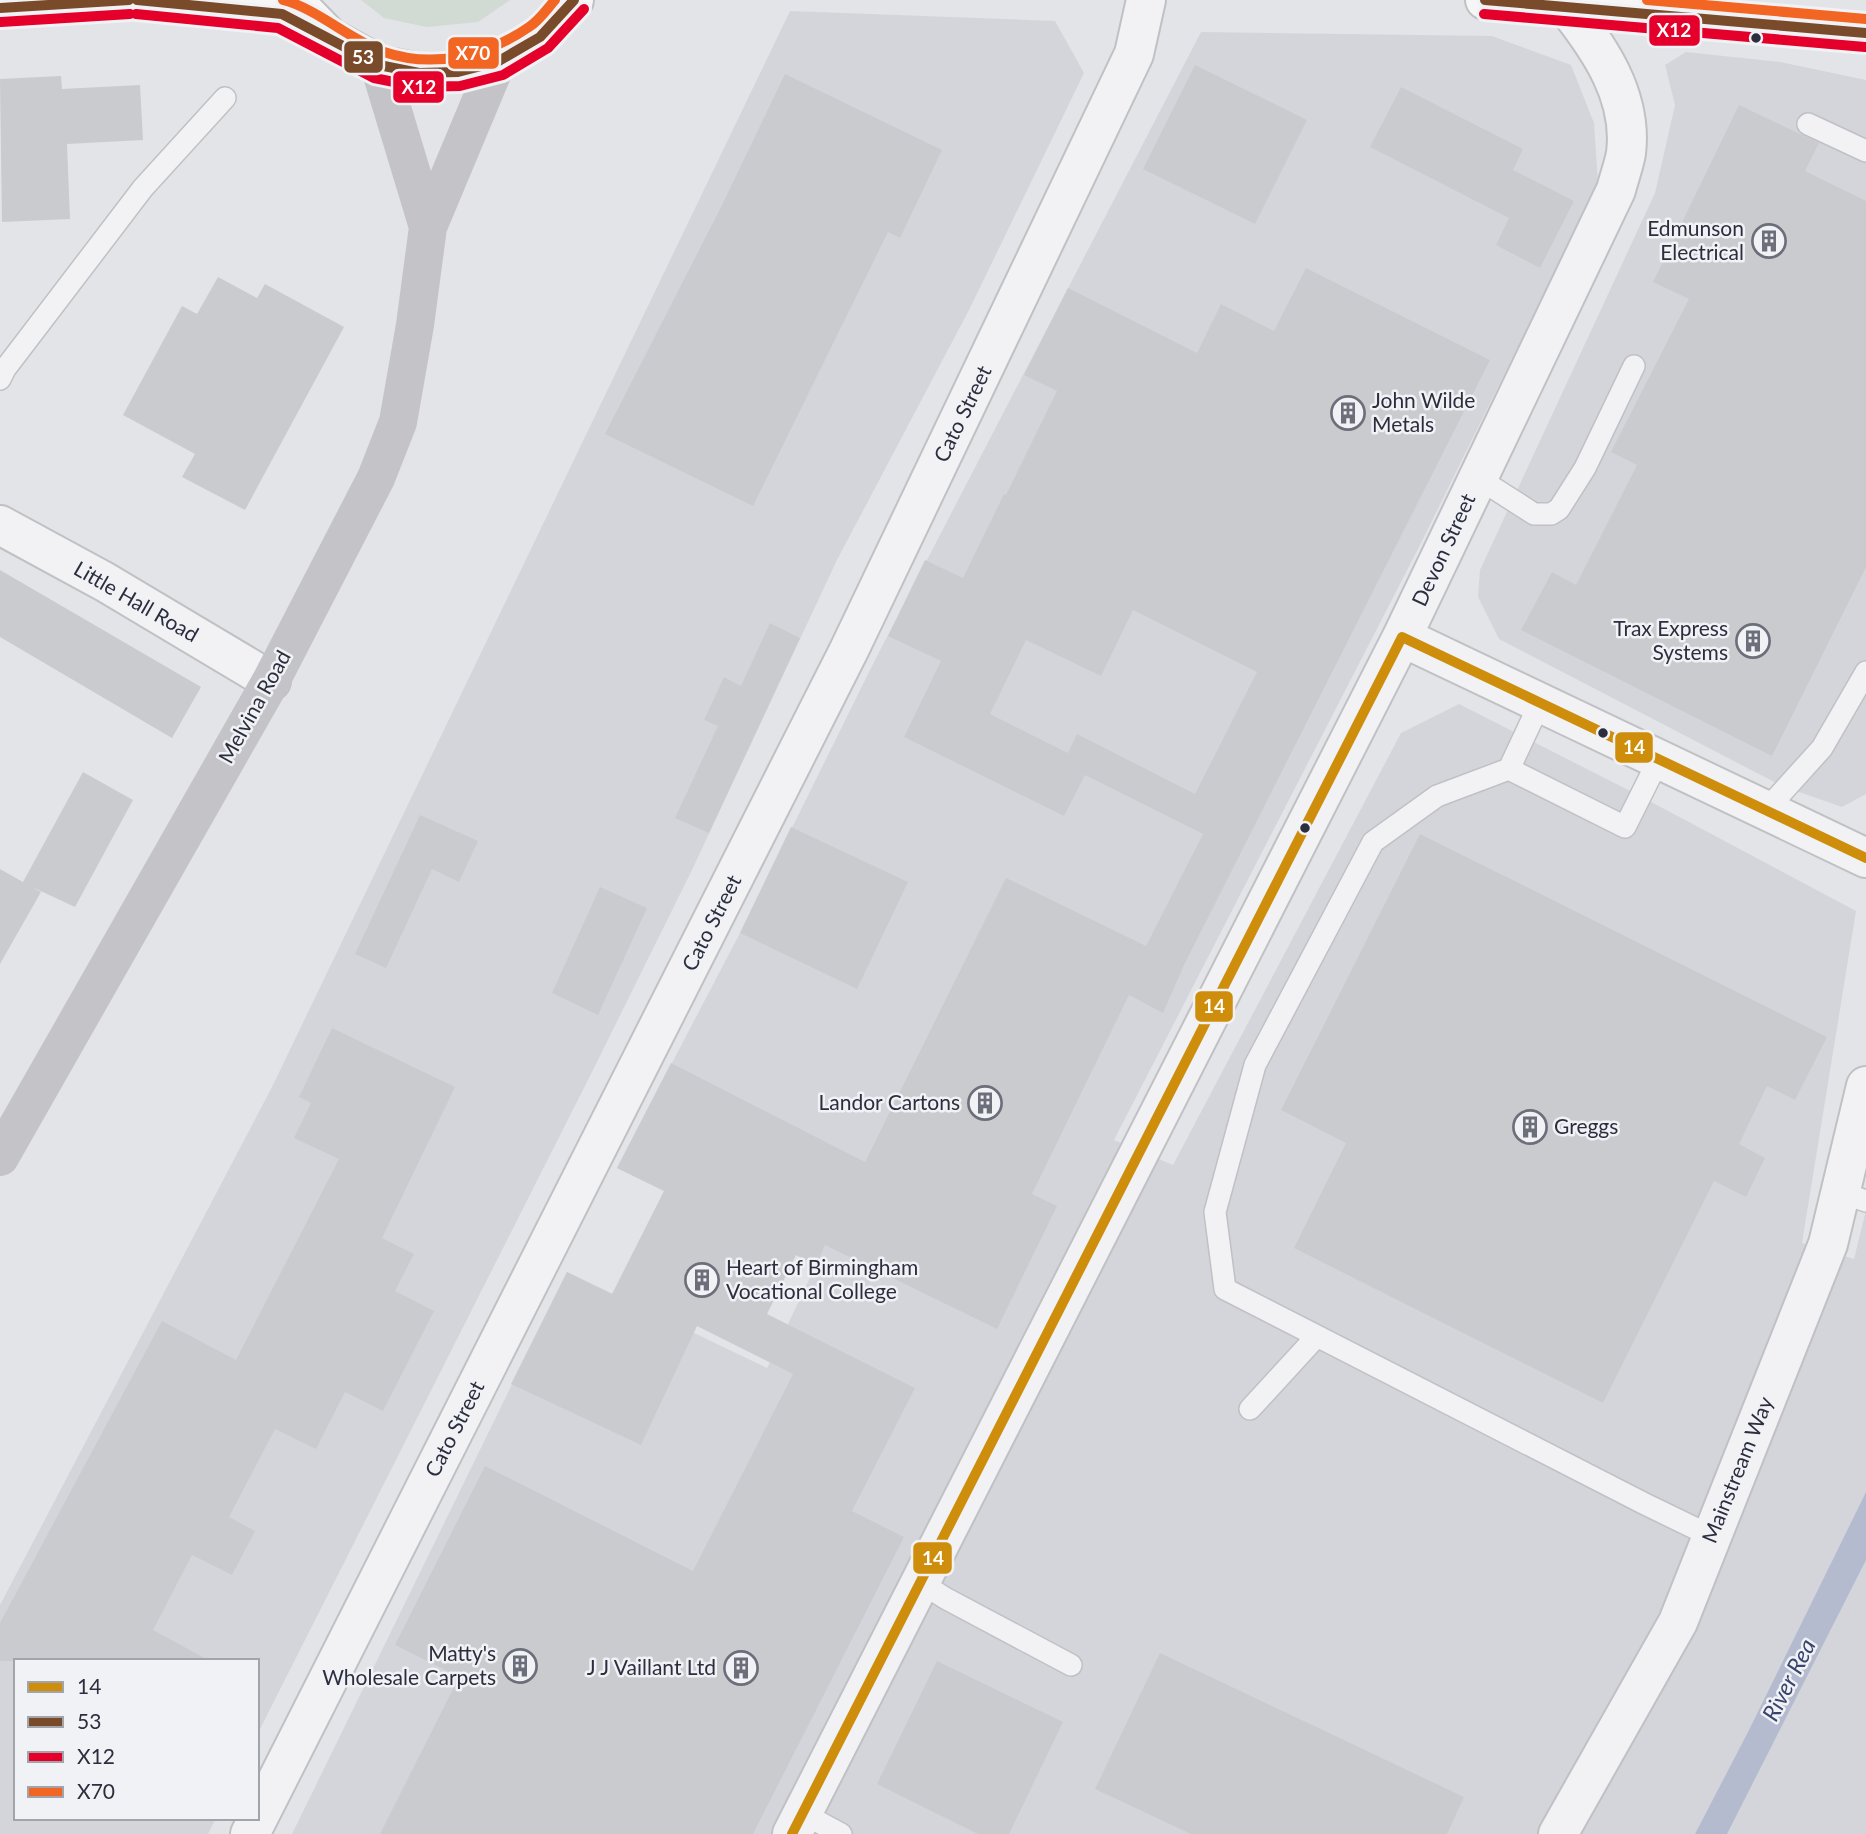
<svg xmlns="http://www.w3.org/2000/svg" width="1866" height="1834" font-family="Lato,sans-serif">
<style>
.built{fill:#d4d5db}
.green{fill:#d2dad4}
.water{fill:#b5bbce}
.building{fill:#cacbcf;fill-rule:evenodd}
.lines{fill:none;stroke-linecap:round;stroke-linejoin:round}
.service-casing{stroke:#c0c1c4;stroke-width:24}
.minor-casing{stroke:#c0c1c4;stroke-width:42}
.primary-casing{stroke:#c0c1c4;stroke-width:42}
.service{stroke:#f2f2f4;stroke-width:21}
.minor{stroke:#f2f2f4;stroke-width:38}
.secondary{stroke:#c4c4c8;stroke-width:38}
.primary{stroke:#f6f6f6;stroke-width:38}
.bus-1-casing{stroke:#f1f2f6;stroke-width:16}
.bus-2-casing{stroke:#f1f2f6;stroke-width:16}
.bus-3-casing{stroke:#f1f2f6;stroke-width:16}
.bus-4-casing{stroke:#f1f2f6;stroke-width:16}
.bus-1{stroke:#ce8e0c;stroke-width:10}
.bus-2{stroke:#7a4b2a;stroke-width:10}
.bus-3{stroke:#e4002b;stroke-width:10}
.bus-4{stroke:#f26522;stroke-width:10}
.bus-dot{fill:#2c2e3e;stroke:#f1f2f6;stroke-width:2.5}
.labels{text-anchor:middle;stroke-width:5;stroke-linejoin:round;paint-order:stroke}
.poi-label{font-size:21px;fill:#2c2e3e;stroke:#f1f2f6;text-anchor:end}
.street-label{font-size:21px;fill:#2c2e3e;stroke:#f1f2f6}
.water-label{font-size:23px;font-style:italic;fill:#3a456e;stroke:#f1f2f6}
.line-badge{stroke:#f1f2f6;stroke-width:2.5}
.badge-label{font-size:19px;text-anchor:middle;font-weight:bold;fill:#fff}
</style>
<rect width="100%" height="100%" fill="#e3e4e7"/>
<path class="built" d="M 790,11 L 1055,21 L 1084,73 L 969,310 L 837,560 L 691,872 L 592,1072 L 257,1735 L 257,1661 L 16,1661 L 16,1818 L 216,1818 L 208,1834 L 0,1834 L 0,1605 L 272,1087 Z
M 1201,32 L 1492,36 L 1571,65 L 1594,123 L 1598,184 L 1418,549 L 1114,1140 L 1173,1165 L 1401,733 L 1459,704 L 1640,796 L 1856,911 L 1802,1243 L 1854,1259 L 1866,1210 L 1866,1834 L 292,1834 L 567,1272 L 767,1368 L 816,1265 L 617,1168 L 740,933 L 873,664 Z
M 1686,52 L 1780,62 L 1866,80 L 1866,794 L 1842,807 L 1782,786 L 1499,639 L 1478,597 L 1480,570 L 1655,193 L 1675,105 L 1665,65 Z"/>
<path class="green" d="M 361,0 L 510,0 L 478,22 L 427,27 L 384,18 Z"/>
<path class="water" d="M 1866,1492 L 1866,1560 L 1727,1834 L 1695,1834 L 1748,1732 Z"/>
<path class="building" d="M 1195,65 L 1307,120 L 1255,224 L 1143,169 Z
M 785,74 L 942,150 L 900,238 L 888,232 L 753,506 L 605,434 L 721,207 Z
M 61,76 L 62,89 L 140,85 L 143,140 L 67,144 L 70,219 L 2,222 L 0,79 Z
M 1401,87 L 1523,149 L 1513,170 L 1574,201 L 1540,268 L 1496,245 L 1509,218 L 1370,147 Z
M 1739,105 L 1819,143 L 1805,171 L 1866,201 L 1866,567 L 1772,756 L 1521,630 L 1552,572 L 1576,585 L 1637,465 L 1611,452 L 1689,299 L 1653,282 Z
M 1306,268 L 1490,360 L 1184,965 L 1163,1013 L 1129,995 L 1032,1194 L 1057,1206 L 997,1329 L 825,1245 L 816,1265 L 796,1255 L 767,1314 L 915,1388 L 852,1511 L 904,1537 L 753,1834 L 380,1834 L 459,1677 L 395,1645 L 485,1466 L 693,1571 L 793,1374 L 697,1326 L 641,1445 L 511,1384 L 567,1272 L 612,1294 L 664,1191 L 617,1168 L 671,1063 L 865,1162 L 1006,878 L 1146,946 L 1203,834 L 1085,775 L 1064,816 L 904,737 L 941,661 L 888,636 L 925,560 L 963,578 L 1004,494 L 1006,495 L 1057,391 L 1024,375 L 1068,288 L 1197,353 L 1221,304 L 1274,331 ZM 1133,610 L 1257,672 L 1195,794 L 1077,734 L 1068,753 L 990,714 L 1026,640 L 1101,676 Z
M 218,277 L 257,298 L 265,284 L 344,327 L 245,510 L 182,477 L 195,454 L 123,415 L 182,306 L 197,314 Z
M 0,570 L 201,687 L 172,738 L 0,637 Z
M 770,623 L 800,638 L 709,833 L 675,818 L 718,726 L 704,720 L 724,677 L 741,686 Z
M 83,772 L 133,800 L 75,907 L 32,887 L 41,892 L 0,964 L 0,869 L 23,882 Z
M 420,815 L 478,841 L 459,882 L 432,869 L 386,968 L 355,954 Z
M 791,827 L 908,882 L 857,989 L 740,933 Z
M 1420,834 L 1827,1037 L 1795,1100 L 1767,1086 L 1739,1144 L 1765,1158 L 1746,1197 L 1714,1181 L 1603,1403 L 1294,1248 L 1346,1143 L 1281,1110 Z
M 600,887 L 647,908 L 598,1015 L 552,993 Z
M 332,1028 L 455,1087 L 382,1238 L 414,1254 L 395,1291 L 434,1311 L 383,1411 L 345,1392 L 316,1449 L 275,1429 L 229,1517 L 255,1531 L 232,1575 L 192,1555 L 153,1630 L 210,1661 L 0,1661 L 0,1623 L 162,1321 L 236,1360 L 339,1159 L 294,1138 L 311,1103 L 299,1097 Z
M 1160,1653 L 1464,1797 L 1447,1834 L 1191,1834 L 1095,1789 Z
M 937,1661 L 1063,1722 L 1009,1834 L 978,1834 L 877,1784 Z"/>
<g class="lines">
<g class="service-casing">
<path id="service" d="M 1808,124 L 1866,151
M 0,379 L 5,369 L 143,188 L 225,98
M 1478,478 L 1534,514 L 1551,514 L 1559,509 L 1585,468 L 1634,366
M 1540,703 L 1509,769 L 1437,796 L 1373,842 L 1255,1065 L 1215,1212 L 1225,1289 L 1645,1504 L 1711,1536
M 1509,769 L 1625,827 L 1659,759
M 1766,810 L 1822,748 L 1866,672
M 1840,1192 L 1866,1201
M 1250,1409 L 1317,1336
M 920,1582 L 945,1598 L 1071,1665
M 802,1813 L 841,1834"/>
</g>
<g class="minor-casing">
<path id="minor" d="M 0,525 L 105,582 L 271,681
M 1402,637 L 1866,858
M 250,1834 L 849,650 L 1134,54 L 1146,0
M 792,1834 L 1402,637 L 1616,190 C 1619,178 1624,165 1626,153 C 1633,97 1600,49 1567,7
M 1558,1834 L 1678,1622 L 1828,1244 L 1866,1086"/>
</g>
<g class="primary-casing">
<path id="primary" d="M 137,0 L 282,14 L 318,33
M 293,0 L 330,38 L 379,65 L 419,73 L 458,72 L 497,62 L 540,37 L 574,0
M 1485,0 L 1866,33
M 0,8 L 129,0"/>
</g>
<use href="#service" class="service"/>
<use href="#minor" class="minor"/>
<path class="secondary" d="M 379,65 L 428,227
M 0,1157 L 271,681 L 376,478 L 398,422 L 415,325 L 428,227 L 497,62"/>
<use href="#primary" class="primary"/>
<g class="bus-1-casing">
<path id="bus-1" d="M 792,1834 L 1402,637 L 1866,858"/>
</g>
<g class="bus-2-casing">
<path id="bus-2" d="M 137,0 L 282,14 L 379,65 L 419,73 L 458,72 L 497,62 L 540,37 L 574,0
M 1485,0 L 1866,33
M 0,8 L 129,0"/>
</g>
<g class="bus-3-casing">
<path id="bus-3" d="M 136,14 L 278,28 L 374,78 L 419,87 L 460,86 L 503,75 L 548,48 L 584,9
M 1484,14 L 1865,47
M 1,22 L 130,14"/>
</g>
<g class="bus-4-casing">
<path id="bus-4" d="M 283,0 C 318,9 350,40 384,52 C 434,69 487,56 529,27 C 539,21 547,9 555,0
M 1647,0 L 1866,19"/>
</g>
<use href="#bus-1" class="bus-1"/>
<use href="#bus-2" class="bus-2"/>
<use href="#bus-3" class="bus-3"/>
<use href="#bus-4" class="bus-4"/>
</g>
<defs>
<g id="building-ring" transform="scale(1.75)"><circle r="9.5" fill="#f1f2f6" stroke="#6c6e79" stroke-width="1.5"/><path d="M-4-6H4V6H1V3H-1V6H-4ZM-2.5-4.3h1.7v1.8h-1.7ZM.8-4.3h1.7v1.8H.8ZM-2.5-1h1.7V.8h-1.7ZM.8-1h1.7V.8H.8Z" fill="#6c6e79"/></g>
</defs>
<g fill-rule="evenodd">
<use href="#building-ring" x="1769" y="241"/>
<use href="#building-ring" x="1348" y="413"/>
<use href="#building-ring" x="1753" y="641"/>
<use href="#building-ring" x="985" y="1103"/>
<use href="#building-ring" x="1530" y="1127"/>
<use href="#building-ring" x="702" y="1280"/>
<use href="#building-ring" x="520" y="1666"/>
<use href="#building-ring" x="741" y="1668"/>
</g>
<g class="bus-dot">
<circle cx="1756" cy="38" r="6"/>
<circle cx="1603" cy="733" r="6"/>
<circle cx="1305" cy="828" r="6"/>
</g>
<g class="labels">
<g class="poi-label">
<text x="1744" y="236">Edmunson<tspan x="1744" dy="24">Electrical</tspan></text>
<text x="1372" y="408" text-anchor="start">John Wilde<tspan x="1372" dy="24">Metals</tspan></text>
<text x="1728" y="636">Trax Express<tspan x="1728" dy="24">Systems</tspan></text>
<text x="960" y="1110">Landor Cartons</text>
<text x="1554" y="1134" text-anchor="start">Greggs</text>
<text x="726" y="1275" text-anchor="start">Heart of Birmingham<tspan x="726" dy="24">Vocational College</tspan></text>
<text x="496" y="1661">Matty's<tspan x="496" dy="24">Wholesale Carpets</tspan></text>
<text x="716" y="1675">J J Vaillant Ltd</text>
</g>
<g class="street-label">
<text transform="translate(963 414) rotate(-64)" y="7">Cato Street</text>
<text transform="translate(1444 550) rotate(-65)" y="7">Devon Street</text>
<text transform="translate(136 602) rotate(30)" y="7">Little Hall Road</text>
<text transform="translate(255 707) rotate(-61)" y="7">Melvina Road</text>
<text transform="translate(712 923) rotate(-63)" y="7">Cato Street</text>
<text transform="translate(455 1429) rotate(-63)" y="7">Cato Street</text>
<text transform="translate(1738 1470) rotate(-68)" y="7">Mainstream Way</text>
</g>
<g class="water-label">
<text transform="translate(1789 1680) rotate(-63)" y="8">River Rea</text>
</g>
</g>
<g class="line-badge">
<rect x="1648" y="14" width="53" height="33" rx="7" fill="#e4002b"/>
<rect x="447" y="36" width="53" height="34" rx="7" fill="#f26522"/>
<rect x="343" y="40" width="41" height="34" rx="7" fill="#7a4b2a"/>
<rect x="392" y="70" width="53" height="34" rx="7" fill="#e4002b"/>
<rect x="1614" y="731" width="40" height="33" rx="7" fill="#ce8e0c"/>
<rect x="1194" y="990" width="40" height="33" rx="7" fill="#ce8e0c"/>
<rect x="912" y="1541" width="41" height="34" rx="7" fill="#ce8e0c"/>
</g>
<g class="badge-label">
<text x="1674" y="37">X12</text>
<text x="473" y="60">X70</text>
<text x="363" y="64">53</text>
<text x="419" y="94">X12</text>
<text x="1634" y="754">14</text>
<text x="1214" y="1013">14</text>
<text x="933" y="1565">14</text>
</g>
<rect x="14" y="1659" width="245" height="161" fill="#f1f2f6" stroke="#a2a4ac" stroke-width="2"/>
<rect x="28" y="1682" width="35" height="10" fill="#ce8e0c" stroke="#a2a4ac" stroke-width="2"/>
<text x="77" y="1694" font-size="21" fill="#2c2e3e">14</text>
<rect x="28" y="1717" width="35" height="10" fill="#7a4b2a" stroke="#a2a4ac" stroke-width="2"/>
<text x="77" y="1729" font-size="21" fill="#2c2e3e">53</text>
<rect x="28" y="1752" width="35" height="10" fill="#e4002b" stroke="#a2a4ac" stroke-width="2"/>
<text x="77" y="1764" font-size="21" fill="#2c2e3e">X12</text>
<rect x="28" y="1787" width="35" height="10" fill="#f26522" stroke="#a2a4ac" stroke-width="2"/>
<text x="77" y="1799" font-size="21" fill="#2c2e3e">X70</text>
</svg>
